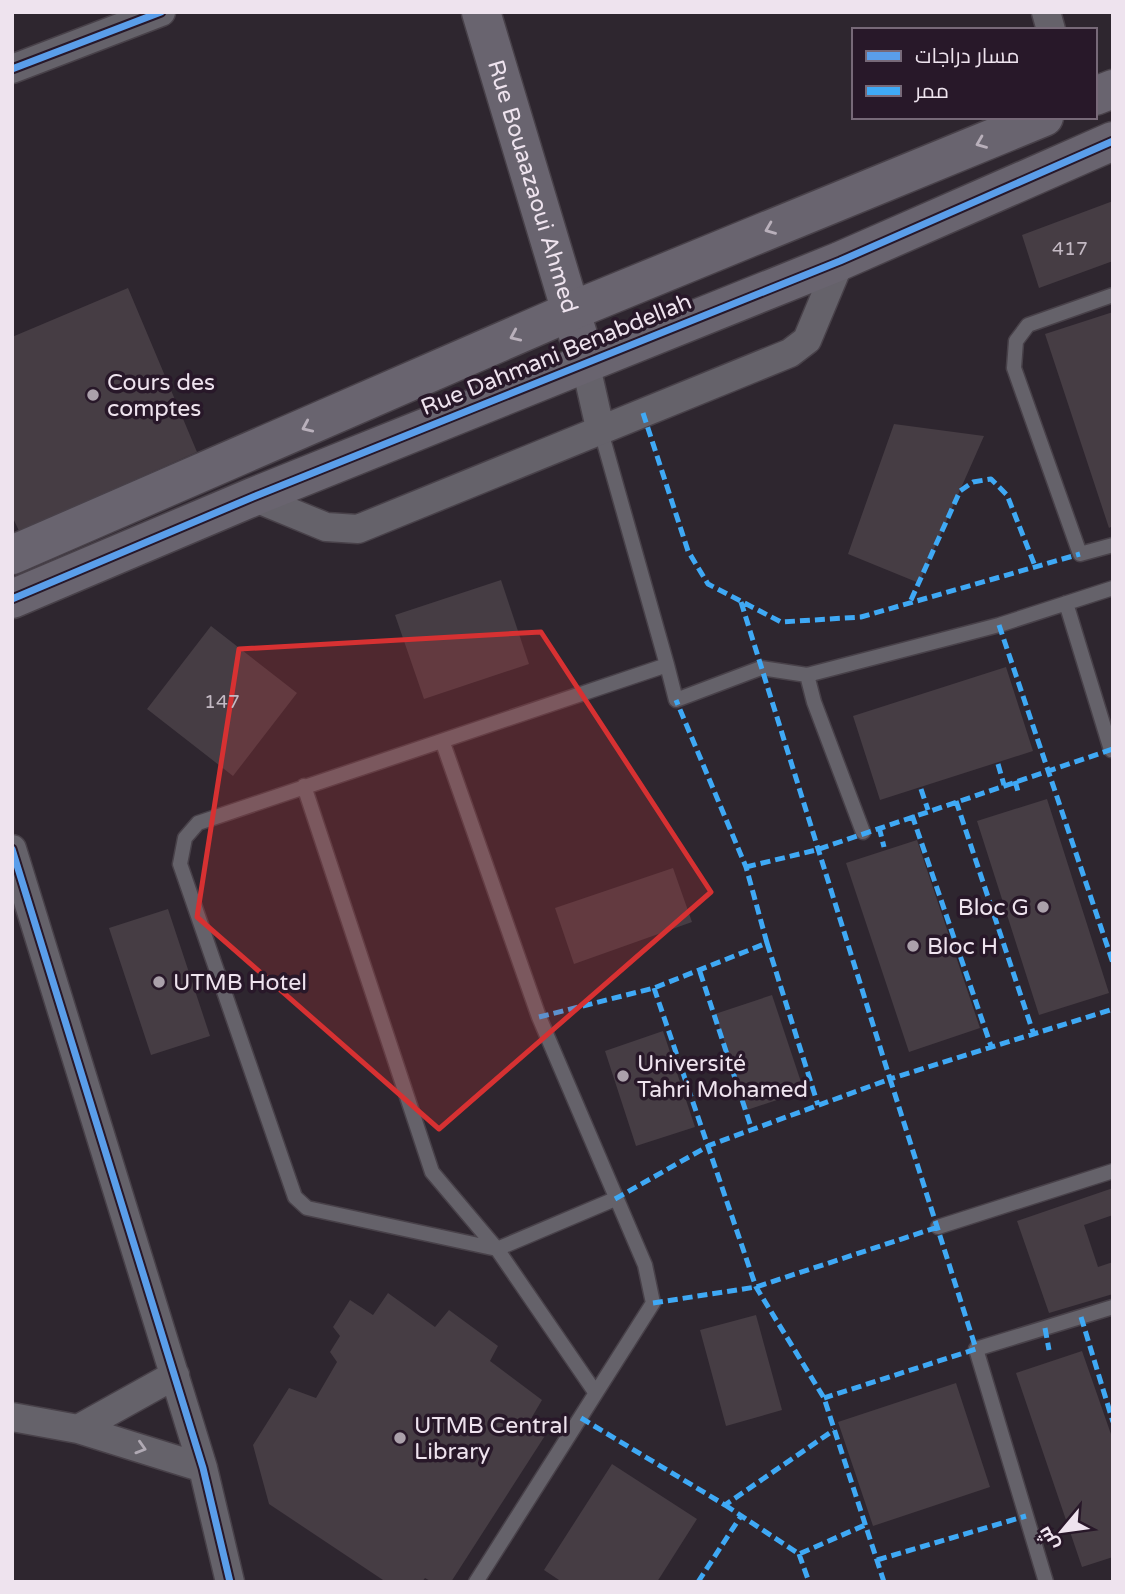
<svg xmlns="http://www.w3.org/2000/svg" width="1125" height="1594" font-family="'Varela Round',Cairo,sans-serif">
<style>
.building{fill:#463d44}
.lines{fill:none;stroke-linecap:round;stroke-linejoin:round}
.lane-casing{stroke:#484149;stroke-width:17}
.street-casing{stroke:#484149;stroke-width:31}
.secondary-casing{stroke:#484149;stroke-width:41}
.lane{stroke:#65626a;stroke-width:14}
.street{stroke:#65626a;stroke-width:28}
.secondary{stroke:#69646f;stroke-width:38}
.quiet{stroke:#3fa9f5;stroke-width:5;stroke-dasharray:10 5;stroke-linecap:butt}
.cycleway-casing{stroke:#281829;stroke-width:11}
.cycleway{stroke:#5a9eea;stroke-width:7}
.oneway{stroke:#b9b0bb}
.oneway2{stroke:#b0a9b3}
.marked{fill:#d73132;fill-opacity:0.2;stroke:#d73132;stroke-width:5;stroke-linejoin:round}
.poi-dot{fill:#aba1ab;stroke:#281829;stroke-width:2.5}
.labels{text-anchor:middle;stroke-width:7;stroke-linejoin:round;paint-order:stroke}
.number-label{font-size:19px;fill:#c4bac4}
.street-label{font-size:23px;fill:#eee3ee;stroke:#281829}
.poi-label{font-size:23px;fill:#eee3ee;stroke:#281829;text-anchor:start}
</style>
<rect width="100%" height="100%" fill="#2e262f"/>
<path class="building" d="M 1113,201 L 1113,261 L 1039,288 L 1022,235 Z
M 128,288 L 197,452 L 19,531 L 12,516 L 12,337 Z
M 1113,312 L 1113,526 L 1109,528 L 1045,334 Z
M 894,424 L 984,436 L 919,583 L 848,554 Z
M 501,580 L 529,664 L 424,699 L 395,615 Z
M 211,626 L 297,693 L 233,776 L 147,709 Z
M 1006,667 L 1033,751 L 880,800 L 853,716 Z
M 1047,799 L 1109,993 L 1039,1015 L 977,821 Z
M 917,840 L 980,1028 L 909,1052 L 846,863 Z
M 673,868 L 692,922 L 574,964 L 555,908 Z
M 168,909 L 210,1036 L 151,1055 L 109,928 Z
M 772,995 L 804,1091 L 747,1110 L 715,1014 Z
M 663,1031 L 695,1127 L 636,1146 L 605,1051 Z
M 1113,1188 L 1113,1215 L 1084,1225 L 1098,1267 L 1113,1262 L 1113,1294 L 1049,1313 L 1017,1221 Z
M 388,1293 L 435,1327 L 449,1310 L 498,1346 L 490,1361 L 542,1400 L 532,1417 L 548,1431 L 451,1582 L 432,1582 L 425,1578 L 422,1582 L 386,1582 L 269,1504 L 253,1445 L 289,1388 L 316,1398 L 337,1362 L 330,1352 L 340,1336 L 333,1327 L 350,1300 L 373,1315 Z
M 756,1315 L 782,1410 L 726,1426 L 700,1330 Z
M 1082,1351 L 1113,1440 L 1113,1557 L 1082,1567 L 1016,1373 Z
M 956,1383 L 990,1487 L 873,1526 L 838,1422 Z
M 612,1464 L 697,1519 L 657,1582 L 562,1582 L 544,1570 Z"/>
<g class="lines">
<g class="lane-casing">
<path id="lane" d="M 1113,295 L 1028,325 L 1016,341 L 1014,368 L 1080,554 L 1113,545
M 600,428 L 667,665
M 1066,603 L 1111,750
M 443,743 L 539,1017 L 645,1265 L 653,1303 L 476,1582
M 304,786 L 432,1172 L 497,1249 L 595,1392
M 863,832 L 814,702 L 807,675 L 999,625 L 1113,588
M 615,1199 L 497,1249 L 307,1208 L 295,1197 L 180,864 L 185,838 L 198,823 L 667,665 L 676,700 L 761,668 L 807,675
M 938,1227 L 1113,1171
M 1046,1582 L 976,1349 L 1113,1307"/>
</g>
<g class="street-casing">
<path id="street" d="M 1046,12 L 1051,30
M 12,69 L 161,12
M 585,362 L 600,428
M 253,497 L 326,527 L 358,529 L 790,353 L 807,340 L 840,261
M 12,849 L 203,1468 L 230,1582
M 12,1417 L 78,1429 L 203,1468
M 78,1429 L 175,1375"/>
</g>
<g class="secondary-casing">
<g id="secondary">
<path id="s1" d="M 481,12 L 578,335"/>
<path d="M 1095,96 L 1113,89"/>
<path d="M 12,555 L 581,307 L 1044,117"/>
<path d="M 12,599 L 253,497 L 840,261 L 1113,141"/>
</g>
</g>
<use href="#lane" class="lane"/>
<use href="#street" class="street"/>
<use href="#secondary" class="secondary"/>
<path class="quiet" d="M 643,413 L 688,551 L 708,584 L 781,622 L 861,617 L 1080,554
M 911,600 L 960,491 L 973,482 L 991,479 L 1007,495 L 1035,566
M 741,602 L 890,1079 L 1113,1009
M 999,625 L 1113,963
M 998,764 L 1004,785
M 1015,781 L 1019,795
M 921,789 L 928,810
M 956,801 L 1034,1035
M 912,815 L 992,1049
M 879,827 L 884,847
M 746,867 L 816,850 L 1113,749
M 767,943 L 818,1105
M 700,972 L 752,1130
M 654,988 L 756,1287 L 824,1398 L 884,1582
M 539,1017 L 654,988 L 767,943 L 746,867 L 676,700
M 615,1199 L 710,1145 L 890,1079 L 976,1349 L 824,1398
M 653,1303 L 756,1287 L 938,1227
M 1081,1317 L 1113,1422
M 1045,1328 L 1049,1350
M 581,1418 L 725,1505 L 834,1430
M 725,1505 L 799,1554 L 865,1525
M 799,1554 L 809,1582
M 877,1560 L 1026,1516
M 698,1582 L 741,1516"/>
<g class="cycleway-casing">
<path id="cycleway" d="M 12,69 L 161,12
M 12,599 L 253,497 L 840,261 L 1113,141
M 12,849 L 203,1468 L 230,1582"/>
</g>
<use href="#cycleway" class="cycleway"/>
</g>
<defs><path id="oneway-chevron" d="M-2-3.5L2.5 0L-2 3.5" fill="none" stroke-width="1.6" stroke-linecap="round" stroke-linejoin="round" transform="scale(1.75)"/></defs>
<g class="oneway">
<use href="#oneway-chevron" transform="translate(981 143) rotate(158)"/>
<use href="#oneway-chevron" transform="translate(770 229) rotate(158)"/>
<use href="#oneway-chevron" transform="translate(515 336) rotate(156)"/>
<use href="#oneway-chevron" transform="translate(307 427) rotate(156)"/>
</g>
<use class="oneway2" href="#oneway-chevron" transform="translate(141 1448) rotate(17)"/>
<path class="marked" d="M 541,632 L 711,892 L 439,1129 L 197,917 L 239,649 Z"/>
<g class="poi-dot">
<circle cx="93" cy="395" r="7"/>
<circle cx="1043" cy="907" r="7"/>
<circle cx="913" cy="946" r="7"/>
<circle cx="159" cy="982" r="7"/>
<circle cx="623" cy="1076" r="7"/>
<circle cx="400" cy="1438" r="7"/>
</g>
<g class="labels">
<g class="number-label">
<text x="1070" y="255">417</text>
<text x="222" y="708">147</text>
</g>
<g class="street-label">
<text dy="8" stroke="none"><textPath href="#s1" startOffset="182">Rue Bouaazaoui Ahmed</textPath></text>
<text transform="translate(556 354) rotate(-22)" y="8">Rue Dahmani Benabdellah</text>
</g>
<g class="poi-label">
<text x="107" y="390">Cours des<tspan x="107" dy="26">comptes</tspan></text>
<text x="1029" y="915" text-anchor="end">Bloc G</text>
<text x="927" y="954">Bloc H</text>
<text x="173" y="990">UTMB Hotel</text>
<text x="637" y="1071">Université<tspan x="637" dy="26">Tahri Mohamed</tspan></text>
<text x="414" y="1433">UTMB Central<tspan x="414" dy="26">Library</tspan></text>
</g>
</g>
<rect width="1125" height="1594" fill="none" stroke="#eee3ee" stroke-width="28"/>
<rect x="852" y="28" width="245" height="91" fill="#281829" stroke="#776978" stroke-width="2"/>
<rect x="866" y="51" width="35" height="10" fill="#5a9eea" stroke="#776978" stroke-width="2"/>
<text x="915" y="63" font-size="21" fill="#eee3ee">مسار دراجات</text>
<rect x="866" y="86" width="35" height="10" fill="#3fa9f5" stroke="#776978" stroke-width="2"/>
<text x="915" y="98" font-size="21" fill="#eee3ee">ممر</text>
<g transform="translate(1062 1531) rotate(241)" stroke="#281829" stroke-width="5" paint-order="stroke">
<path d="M0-5L12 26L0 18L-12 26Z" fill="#eee3ee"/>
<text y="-10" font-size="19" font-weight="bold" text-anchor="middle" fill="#eee3ee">ش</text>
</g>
</svg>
